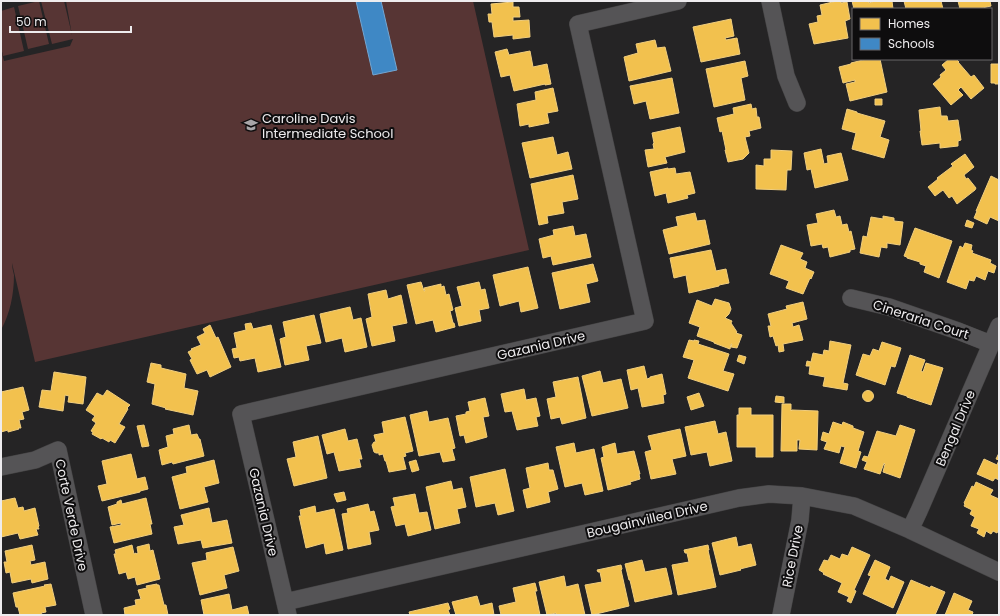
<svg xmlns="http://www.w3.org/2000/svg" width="1000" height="616" font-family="Poppins,sans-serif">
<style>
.green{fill:#573534}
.homes{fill:#f2c14e;stroke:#f1ce7e}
.schools{fill:#3f88c5;stroke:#74a6d1}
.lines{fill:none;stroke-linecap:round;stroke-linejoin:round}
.minor-casing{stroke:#434243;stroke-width:18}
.minor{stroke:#555456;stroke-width:17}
.labels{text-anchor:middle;stroke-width:4;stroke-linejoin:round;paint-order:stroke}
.poi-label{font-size:13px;fill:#eeecee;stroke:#0e0d0e;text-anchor:start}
.street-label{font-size:13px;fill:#eeecee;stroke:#0e0d0e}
</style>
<rect width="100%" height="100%" fill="#252425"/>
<path class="green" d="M 39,1 L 49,44 L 28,49 L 18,6 Z
M 41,1 L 64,1 L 72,35 L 66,1 L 473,1 L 529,250 L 35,362 L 12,263 C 12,267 13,271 14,275 C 14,294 10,314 1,330 L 1,50 L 4,61 L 70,46 L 73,39 L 52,44 Z
M 14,7 L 24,51 L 3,56 L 1,47 L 1,11 Z"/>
<path class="homes" d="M 837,1 L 841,1 L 841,3 L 847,2 L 850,19 L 845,21 L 848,38 L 814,44 L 809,24 L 818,22 L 817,16 L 822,15 L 820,5 Z
M 852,1 L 869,1 L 869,3 L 875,1 L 892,1 L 893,9 L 854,9 Z
M 904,1 L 941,1 L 943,9 L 906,9 Z
M 958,1 L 990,1 L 991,6 L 978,9 L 960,9 Z
M 513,2 L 513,7 L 519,7 L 520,17 L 513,17 L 513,21 L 529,20 L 530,37 L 513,39 L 513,35 L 494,37 L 492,22 L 489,22 L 488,14 L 492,14 L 491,4 Z
M 731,19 L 734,36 L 725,38 L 726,40 L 737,38 L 740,54 L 701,62 L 693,27 Z
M 655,40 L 657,48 L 665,47 L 671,71 L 629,81 L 624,57 L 638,53 L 636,44 Z
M 507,49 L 509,55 L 530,51 L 533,67 L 547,64 L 551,84 L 545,85 L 545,84 L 514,91 L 510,75 L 501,77 L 495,52 Z
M 867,59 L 880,59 L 887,92 L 850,101 L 846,84 L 855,82 L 855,80 L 843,83 L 839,67 L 851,64 L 851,63 Z
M 949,59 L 956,59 L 959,62 L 958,62 L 971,77 L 974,75 L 984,88 L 971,99 L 961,87 L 958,90 L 963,95 L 951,105 L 933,84 L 941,77 L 940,75 L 946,70 L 942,65 Z
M 745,61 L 748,76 L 741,78 L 745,100 L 714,107 L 706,69 Z
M 991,64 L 999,64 L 999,84 L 995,84 L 995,83 L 991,83 Z
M 672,78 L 679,113 L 650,119 L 646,101 L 634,104 L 630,86 Z
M 553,88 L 558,111 L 547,113 L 549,123 L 529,127 L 529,124 L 520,126 L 517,104 L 536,100 L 535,92 Z
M 875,99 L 882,99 L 882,105 L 875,105 Z
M 751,104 L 752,109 L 756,108 L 757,117 L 759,117 L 761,128 L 749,131 L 750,136 L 745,137 L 749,153 L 743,159 L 728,162 L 725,150 L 726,150 L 722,131 L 720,132 L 717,118 L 734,114 L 733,108 Z
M 940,107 L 941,116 L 947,116 L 948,121 L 958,120 L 961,140 L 958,141 L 958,146 L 940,148 L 940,143 L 922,145 L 920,131 L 921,131 L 919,110 Z
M 847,109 L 857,112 L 857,113 L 885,121 L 880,137 L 889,140 L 884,158 L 852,149 L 856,133 L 842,129 Z
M 680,127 L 685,152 L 665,157 L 667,163 L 648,167 L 645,150 L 654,149 L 653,144 L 654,143 L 652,133 Z
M 553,137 L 557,155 L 568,152 L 572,169 L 530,178 L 522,143 Z
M 821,149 L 824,164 L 828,163 L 827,156 L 841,153 L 848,180 L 815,188 L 811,169 L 807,170 L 804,153 Z
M 771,150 L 792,151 L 791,170 L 787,170 L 786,190 L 756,189 L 756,165 L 764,166 L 764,159 L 771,159 Z
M 965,154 L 974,167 L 964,175 L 966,179 L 968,178 L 976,188 L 975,190 L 957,204 L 952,196 L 949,198 L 943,190 L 935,196 L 928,187 L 938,179 L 937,178 L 953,166 L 951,164 Z
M 668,168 L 668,169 L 675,168 L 676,174 L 690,172 L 695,193 L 687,195 L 688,198 L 668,203 L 666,193 L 655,196 L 650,172 Z
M 573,175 L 578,199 L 562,202 L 564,213 L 547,216 L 548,223 L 539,225 L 531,184 Z
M 991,176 L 999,180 L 999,221 L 990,217 L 987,224 L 974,218 L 977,211 L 976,211 Z
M 834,210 L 836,217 L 840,216 L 842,225 L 847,224 L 849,232 L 851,231 L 855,249 L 850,250 L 850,252 L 830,257 L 828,247 L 823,248 L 822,244 L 811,246 L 807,225 L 818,223 L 816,214 Z
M 695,213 L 697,221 L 705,220 L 710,244 L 669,254 L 663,230 L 678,226 L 676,217 Z
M 883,216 L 894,218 L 894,221 L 903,222 L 900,245 L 887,243 L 887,248 L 881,247 L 879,257 L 860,253 L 863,236 L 867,237 L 871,217 L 883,219 Z
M 967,220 L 974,223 L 972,228 L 965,226 Z
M 573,226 L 575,236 L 586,234 L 591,257 L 553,265 L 551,256 L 543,258 L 539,239 L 554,235 L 553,230 Z
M 915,228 L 952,241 L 939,278 L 924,272 L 926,266 L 920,264 L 920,262 L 907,258 L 907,257 L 904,256 Z
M 965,243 L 972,245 L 971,250 L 973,251 L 972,253 L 991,260 L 990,263 L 996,266 L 994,273 L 988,271 L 985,280 L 976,276 L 974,281 L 969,280 L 966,289 L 947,282 L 960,246 L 963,248 Z
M 781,245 L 803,253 L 800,259 L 807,262 L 805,268 L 814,272 L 811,279 L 810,278 L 803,294 L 786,288 L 789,281 L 770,274 Z
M 711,250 L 716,271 L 726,269 L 729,283 L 719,285 L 719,286 L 689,293 L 686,275 L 674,278 L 670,258 Z
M 593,264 L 598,281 L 586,284 L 590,302 L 560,309 L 552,273 Z
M 528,267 L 538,308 L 521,312 L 519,301 L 500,306 L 493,275 Z
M 421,282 L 424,291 L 425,291 L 424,288 L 441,284 L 441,287 L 444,286 L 446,295 L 449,294 L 453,310 L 450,311 L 453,323 L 454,323 L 455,327 L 436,332 L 433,320 L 416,324 L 407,285 Z
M 479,282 L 481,290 L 485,289 L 489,308 L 479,310 L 481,321 L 459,326 L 455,308 L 462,306 L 457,287 Z
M 386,290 L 388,299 L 401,295 L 407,323 L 392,326 L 395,341 L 372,346 L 366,319 L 372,317 L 368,294 Z
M 715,299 L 729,303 L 731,309 L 729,314 L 725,318 L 732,321 L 731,323 L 737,332 L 736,333 L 742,335 L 737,348 L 731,347 L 732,344 L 731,344 L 730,349 L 714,343 L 714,342 L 697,336 L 700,327 L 689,323 L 697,300 L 712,306 Z
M 803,302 L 807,319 L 792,323 L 793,327 L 799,325 L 803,340 L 783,344 L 784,351 L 779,352 L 778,345 L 776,346 L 773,336 L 770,337 L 768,326 L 771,326 L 768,314 L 787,309 L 786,306 Z
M 350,307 L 353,320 L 361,318 L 367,347 L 345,352 L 342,338 L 326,342 L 320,314 Z
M 314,315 L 321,343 L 306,346 L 309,360 L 285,365 L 280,339 L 286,337 L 283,322 Z
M 251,323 L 253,329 L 271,325 L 281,367 L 258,372 L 255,358 L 240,361 L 239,357 L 234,358 L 232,349 L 237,348 L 234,333 L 246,330 L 245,324 Z
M 210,325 L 216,338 L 218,337 L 231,367 L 210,377 L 207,370 L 197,374 L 190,360 L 192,359 L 188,352 L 192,350 L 191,349 L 201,345 L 197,337 L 205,333 L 203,329 Z
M 689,340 L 694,341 L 694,340 L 699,341 L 698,344 L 729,354 L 723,371 L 734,374 L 728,391 L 688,378 L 694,360 L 683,357 Z
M 830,341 L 851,345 L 843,383 L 848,384 L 847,390 L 823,386 L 825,377 L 809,374 L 810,366 L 806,366 L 807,361 L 811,362 L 813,353 L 823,355 L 824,350 L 829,351 Z
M 882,342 L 901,348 L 895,367 L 891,366 L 885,385 L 856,375 L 863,354 L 870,356 L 873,349 L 879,351 Z
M 739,355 L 746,357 L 744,364 L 737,361 Z
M 910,355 L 925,360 L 921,371 L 923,372 L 926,363 L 943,368 L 931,405 L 907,397 L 907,396 L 897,393 Z
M 151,363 L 161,365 L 161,368 L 186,374 L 184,388 L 198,391 L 193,415 L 165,409 L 166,408 L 152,404 L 155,384 L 147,382 Z
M 644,366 L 647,379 L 650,378 L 650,377 L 662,374 L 666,394 L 663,395 L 664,403 L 642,407 L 638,388 L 631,390 L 627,370 Z
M 600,371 L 603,383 L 621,379 L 628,408 L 592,416 L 582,376 Z
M 54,372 L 86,377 L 83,404 L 68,402 L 69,396 L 65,395 L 63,411 L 39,407 L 42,390 L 51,391 Z
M 578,377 L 586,418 L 562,424 L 560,417 L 551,419 L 547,399 L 556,397 L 553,382 Z
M 23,387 L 29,410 L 22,412 L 24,419 L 19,420 L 21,428 L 18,428 L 19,429 L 8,432 L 8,430 L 1,432 L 1,392 Z
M 524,389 L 526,400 L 536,398 L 540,416 L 536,417 L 538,426 L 517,430 L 512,411 L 505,412 L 501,394 Z
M 107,390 L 130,405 L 127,408 L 128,409 L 119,424 L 125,427 L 115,443 L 110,440 L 109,442 L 102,438 L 101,439 L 92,434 L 93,432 L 91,431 L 96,423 L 92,420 L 95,416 L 86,410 L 97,393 L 103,396 Z
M862.5 396a5.5 5.5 0 1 1 11 0a5.5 5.5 0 1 1-11 0Z
M 699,393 L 704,406 L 691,410 L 687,397 Z
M 776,396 L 784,397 L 784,403 L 775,402 Z
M 485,398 L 489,416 L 483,417 L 487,437 L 466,443 L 464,435 L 460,436 L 456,416 L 466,414 L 466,412 L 470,411 L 468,402 Z
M 782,404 L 791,404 L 791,411 L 792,410 L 818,411 L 817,450 L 799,449 L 800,440 L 797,440 L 797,451 L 781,451 Z
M 739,408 L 751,408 L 751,415 L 773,415 L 773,457 L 756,457 L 756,447 L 737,447 L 737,415 L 739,415 Z
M 427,411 L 429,422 L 448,418 L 455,448 L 452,449 L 455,460 L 443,462 L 440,452 L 419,456 L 410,415 Z
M 405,417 L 413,451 L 405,453 L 406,456 L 403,457 L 406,469 L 389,472 L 386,461 L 385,461 L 383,454 L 379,455 L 379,453 L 376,453 L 374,452 L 372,445 L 374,442 L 376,442 L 374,435 L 384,433 L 382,422 Z
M 715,421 L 718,434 L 726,432 L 732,461 L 710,466 L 707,452 L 691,455 L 685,427 Z
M 833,422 L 842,425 L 843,422 L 853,426 L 853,428 L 864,432 L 858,451 L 861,452 L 856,468 L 840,463 L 845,447 L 841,446 L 839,453 L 824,449 L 827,442 L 821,440 L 823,432 L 829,434 Z
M 144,425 L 149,446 L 142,447 L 137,426 Z
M 189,425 L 191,435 L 197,434 L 199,439 L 200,439 L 204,456 L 173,464 L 172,462 L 162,465 L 159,450 L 168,447 L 166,436 L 174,434 L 173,429 Z
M 900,425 L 915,430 L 900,478 L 883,472 L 885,464 L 884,463 L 880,474 L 864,469 L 867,462 L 862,460 L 864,456 L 868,457 L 877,431 L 896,436 Z
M 345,429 L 348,441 L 357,439 L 362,459 L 359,459 L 361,467 L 339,471 L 334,452 L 327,454 L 322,435 Z
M 680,429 L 686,456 L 672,459 L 676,474 L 651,479 L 645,452 L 652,450 L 648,436 Z
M 318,436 L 327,478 L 294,486 L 287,459 L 296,457 L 293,442 Z
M 574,443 L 576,453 L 594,449 L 603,491 L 585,495 L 582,483 L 565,487 L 556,447 Z
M 615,443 L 617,454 L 634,451 L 640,474 L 639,474 L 640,479 L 630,482 L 631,484 L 608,490 L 601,458 L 604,457 L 602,447 Z
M 999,453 L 999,480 L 995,478 L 993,481 L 977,474 L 984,459 L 997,465 L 999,460 L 996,459 Z
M 131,454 L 137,479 L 145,477 L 148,489 L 140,491 L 140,492 L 102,501 L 98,486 L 107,484 L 102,461 Z
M 214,460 L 219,483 L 204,487 L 208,502 L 180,509 L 172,477 L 187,473 L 186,467 Z
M 416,460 L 419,470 L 412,472 L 409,462 Z
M 548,463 L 549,470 L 553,470 L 558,489 L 548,492 L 550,502 L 527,508 L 523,490 L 530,488 L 526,468 Z
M 505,469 L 514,511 L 498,515 L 495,503 L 476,507 L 470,477 Z
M 451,481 L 453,490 L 462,488 L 466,507 L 457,509 L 460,523 L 435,529 L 426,487 Z
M 976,482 L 993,490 L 990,495 L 999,499 L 999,529 L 997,533 L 993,531 L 991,534 L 986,531 L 984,537 L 977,533 L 979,529 L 971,526 L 975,517 L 970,514 L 972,510 L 964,506 L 965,504 L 964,503 L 972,486 L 974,487 Z
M 344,492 L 346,500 L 337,502 L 334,494 Z
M 415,494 L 419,513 L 427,512 L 431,530 L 408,536 L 405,524 L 396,526 L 391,507 L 395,506 L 393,498 Z
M 15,498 L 18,508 L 23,507 L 24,511 L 35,508 L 39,526 L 38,527 L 39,529 L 36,529 L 38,535 L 20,539 L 18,533 L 1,537 L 1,501 Z
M 146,498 L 152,524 L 150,524 L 152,534 L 114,543 L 110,527 L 121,525 L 121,523 L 112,525 L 108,507 L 117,504 L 117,502 L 121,500 L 122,504 Z
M 368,504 L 370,512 L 374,511 L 379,530 L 369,532 L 371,544 L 348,549 L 342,514 L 348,513 L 347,509 Z
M 315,506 L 316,513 L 334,509 L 343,550 L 326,554 L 324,543 L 306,548 L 299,516 L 301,516 L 300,510 Z
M 209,508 L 212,523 L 227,520 L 232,543 L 203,548 L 201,540 L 178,544 L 174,527 L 184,525 L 181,515 Z
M 736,537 L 738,547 L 751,544 L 756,565 L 740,569 L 741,570 L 720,575 L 712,543 Z
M 149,544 L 150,551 L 153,550 L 160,579 L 137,585 L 135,577 L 128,579 L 126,572 L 119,574 L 114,554 L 116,554 L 115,550 L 132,545 L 134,554 L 136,553 L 136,554 L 138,553 L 137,547 Z
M 32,545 L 35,560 L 30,561 L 31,565 L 45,562 L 48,579 L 32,583 L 31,579 L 12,583 L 10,572 L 6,573 L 4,562 L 7,562 L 5,551 Z
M 708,545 L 709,550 L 708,550 L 716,587 L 678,595 L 672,565 L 689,562 L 687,553 L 685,553 L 684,550 Z
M 233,547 L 239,571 L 224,575 L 227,588 L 200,595 L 192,563 L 207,560 L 206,553 Z
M 852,547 L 870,555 L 854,590 L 856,591 L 851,603 L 847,601 L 849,597 L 838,592 L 842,583 L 823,574 L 824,573 L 819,570 L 824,560 L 828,561 L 831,555 L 840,559 L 842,554 L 848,556 Z
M 642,560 L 645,572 L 666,568 L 672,594 L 635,602 L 630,580 L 629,580 L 625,564 Z
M 875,560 L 890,567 L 885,579 L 889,581 L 891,576 L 904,582 L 893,608 L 863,594 L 871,576 L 868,575 Z
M 621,565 L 622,569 L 621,570 L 629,606 L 592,615 L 585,585 L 602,582 L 600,572 L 598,572 L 597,570 Z
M 564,576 L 566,587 L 578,584 L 585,615 L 556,615 L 556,613 L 547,615 L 539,582 Z
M 911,580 L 930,588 L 931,586 L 945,592 L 935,615 L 896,615 Z
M 535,583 L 537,591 L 535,591 L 540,615 L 501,615 L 499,606 L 516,602 L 513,588 Z
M 51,584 L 56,605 L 45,607 L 46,612 L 41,613 L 42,615 L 20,615 L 18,607 L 16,607 L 13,593 L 45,586 L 44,585 Z
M 157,584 L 157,585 L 159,585 L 164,605 L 166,605 L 168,615 L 125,615 L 124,608 L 136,605 L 135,600 L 141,599 L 138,590 L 147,588 L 146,586 Z
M 954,593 L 972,601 L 968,610 L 973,612 L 972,615 L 945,615 Z
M 229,594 L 232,610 L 247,606 L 249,615 L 204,615 L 201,600 Z
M 477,596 L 480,606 L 492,603 L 494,615 L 456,615 L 452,602 Z
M 448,603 L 450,609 L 448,610 L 450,615 L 410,615 L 409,612 Z"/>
<path class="schools" d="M 356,1 L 381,1 L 397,70 L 373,75 Z"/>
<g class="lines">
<g class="minor-casing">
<path id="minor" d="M 770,1 L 786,76 L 797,103
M 851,298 L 889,307 L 958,331 L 991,344
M 1,467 L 35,460 L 58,450 L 94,615
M 910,530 L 919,511 L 999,326
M 285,602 L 739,498 L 769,494 L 802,496 L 854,506 L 910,530 L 999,572
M 288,615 L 241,414 L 645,321 L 578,24 L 678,1
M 781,615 L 800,520 L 802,496"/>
</g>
<use href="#minor" class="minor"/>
</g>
<defs>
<g id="school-bare" transform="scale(1.08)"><path d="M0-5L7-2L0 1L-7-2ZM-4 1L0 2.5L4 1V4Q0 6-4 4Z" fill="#a8a6a8" stroke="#0e0d0e" stroke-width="2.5" paint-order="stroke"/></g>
</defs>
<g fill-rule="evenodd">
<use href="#school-bare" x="251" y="125"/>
</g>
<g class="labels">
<g class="poi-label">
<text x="262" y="123">Caroline Davis<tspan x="262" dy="15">Intermediate School</tspan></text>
</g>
<g class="street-label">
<text transform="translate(921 319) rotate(18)" y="5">Cineraria Court</text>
<text transform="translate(541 345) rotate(-13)" y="5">Gazania Drive</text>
<text transform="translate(955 428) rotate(-67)" y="5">Bengal Drive</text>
<text transform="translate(264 512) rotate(77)" y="5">Gazania Drive</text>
<text transform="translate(72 515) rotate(78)" y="5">Corte Verde Drive</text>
<text transform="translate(647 519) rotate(-13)" y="5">Bougainvillea Drive</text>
<text transform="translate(792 556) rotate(-79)" y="5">Rice Drive</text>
</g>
</g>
<rect width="1000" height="616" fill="none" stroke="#eeecee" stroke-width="4"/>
<rect x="852" y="8" width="140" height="52" fill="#0e0d0e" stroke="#686668"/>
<rect x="860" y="18" width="20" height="12" fill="#f2c14e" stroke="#686668"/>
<text x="888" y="28" font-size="12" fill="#eeecee">Homes</text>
<rect x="860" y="38" width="20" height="12" fill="#3f88c5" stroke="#686668"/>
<text x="888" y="48" font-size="12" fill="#eeecee">Schools</text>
<path d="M10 26v6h121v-6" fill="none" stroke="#eeecee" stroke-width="2"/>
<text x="16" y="26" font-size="12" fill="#eeecee" stroke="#0e0d0e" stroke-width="3" paint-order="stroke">50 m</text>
</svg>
